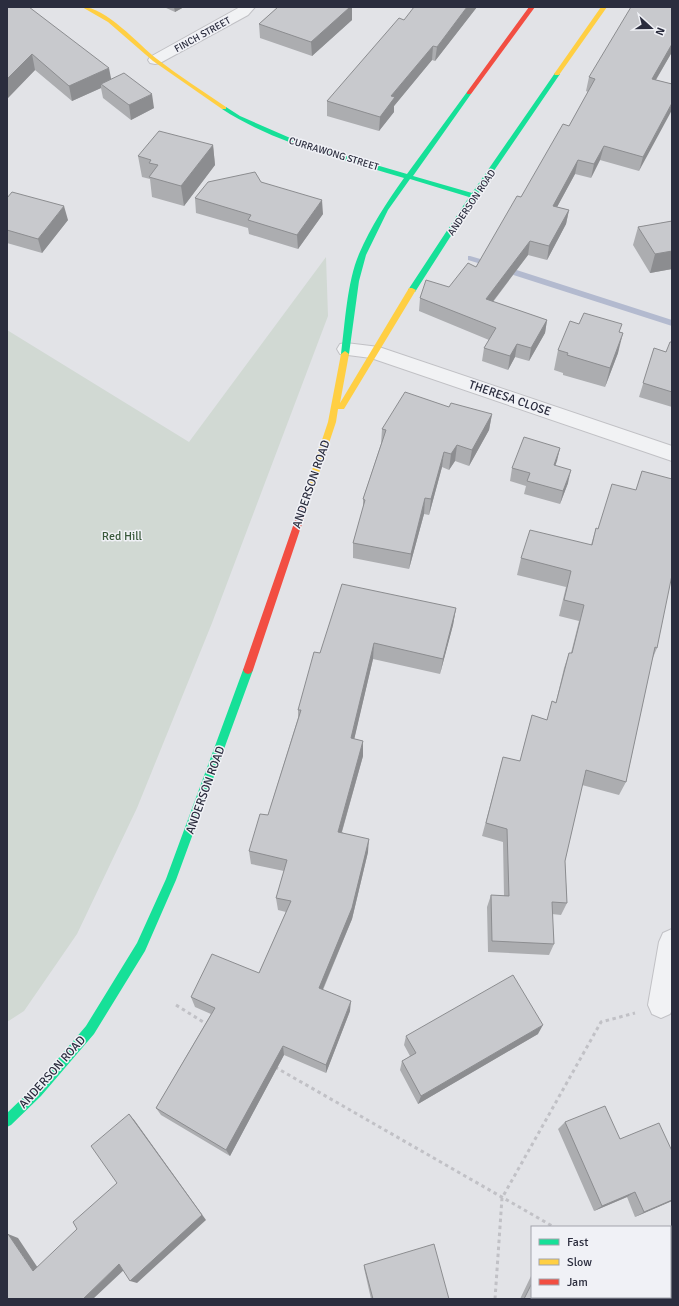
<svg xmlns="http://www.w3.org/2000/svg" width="679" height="1306" font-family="Signika,sans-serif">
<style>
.green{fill:#d1d9d3}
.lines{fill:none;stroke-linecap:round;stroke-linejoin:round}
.stream{fill:#b3bacf;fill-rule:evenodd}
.street-casing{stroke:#c1c1c5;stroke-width:2}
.path{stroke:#c1c1c6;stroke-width:3;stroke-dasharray:3.5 3.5;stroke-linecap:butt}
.street{fill:#f1f2f4;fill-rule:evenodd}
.fast{fill:#16e098;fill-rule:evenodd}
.slow{fill:#ffcf43;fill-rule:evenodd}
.jam{fill:#f24e42;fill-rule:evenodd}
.wall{fill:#acadb0}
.shaded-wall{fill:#8c8d90}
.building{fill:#c8c9cd;stroke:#8c8d90}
.labels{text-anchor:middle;stroke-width:3;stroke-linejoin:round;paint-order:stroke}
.far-street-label{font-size:10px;fill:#2b2d3e;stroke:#f0f1f6}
.street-label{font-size:12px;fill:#2b2d3e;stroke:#f0f1f6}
.park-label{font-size:12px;fill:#39593b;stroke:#f0f1f6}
</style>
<rect width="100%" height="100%" fill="#e2e3e7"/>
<path class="green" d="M 326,257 L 328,316 L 212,623 L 137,808 L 77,934 L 24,1011 L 7,1022 L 7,330 L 189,442 Z"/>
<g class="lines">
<path class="stream" d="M 468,256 L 470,256 L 494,263 L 495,265 L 494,267 L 491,267 L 468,260 Z
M 501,267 L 507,267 L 672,320 L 672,326 L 501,271 Z"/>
<g class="street-casing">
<path id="street" d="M 240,7 L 255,7 L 248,15 L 160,63 L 155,64 L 150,63 L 148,60 L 150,57 Z
M 346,343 L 379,347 L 672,446 L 672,461 L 371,358 L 340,354 L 337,349 L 340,344 Z
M 672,929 L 672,1010 L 670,1014 L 661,1018 L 652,1014 L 648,1005 L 659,942 L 663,933 Z"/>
</g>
<path class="path" d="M 176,1005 L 208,1025
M 275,1067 L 554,1227
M 670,1292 L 672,1293
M 495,1299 L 502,1198 L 601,1022 L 635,1013"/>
<use href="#street" class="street"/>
<path class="fast" d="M 555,73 L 560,74 L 470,206 L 415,292 L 412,292 L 408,290 L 469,197 L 410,179 L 388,210 L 366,255 L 359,281 L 349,354 L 348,356 L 342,356 L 341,354 C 345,324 347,282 359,254 C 371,226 387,202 404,178 C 343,159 276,144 222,109 L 222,107 L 226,107 L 240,116 L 304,144 L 407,174 L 467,92 L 471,92 L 471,94 L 413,176 L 472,193 Z
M 248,666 L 251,667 L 253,670 L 176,880 L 145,951 L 94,1034 L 41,1096 L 11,1125 L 7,1127 L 7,1113 L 33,1088 L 86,1026 L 137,943 L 166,879 L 243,670 L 245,667 Z"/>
<path class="slow" d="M 82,7 C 106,7 138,44 157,59 C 179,76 203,91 226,107 L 226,109 L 222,109 L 153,61 L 108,22 Z
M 601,7 L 607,7 L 559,75 L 555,75 L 554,74 Z
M 409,288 L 412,288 L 416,290 L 344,409 L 338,409 L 336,422 L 309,503 L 308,505 L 302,505 L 301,503 L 328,422 L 341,354 L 345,351 L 349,354 L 340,403 Z"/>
<path class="jam" d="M 529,7 L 535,7 L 471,94 L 467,94 L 467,92 Z
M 305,500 L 309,503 L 253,670 L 251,673 L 248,674 L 245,673 L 243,670 L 301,503 Z"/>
</g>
<path class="wall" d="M 7,7 L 111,79 L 154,108 L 131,120 L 103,98 L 101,88 L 72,101 L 35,70 L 7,99 Z
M 164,7 L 184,7 L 175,12 Z
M 278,7 L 352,7 L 352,20 L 312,56 L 260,38 L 259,24 Z
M 477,7 L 435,61 L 432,60 L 394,106 L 394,112 L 379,131 L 327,116 L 327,101 L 404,20 Z
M 672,7 L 672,52 L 656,80 L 672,84 L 639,171 L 600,160 L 591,178 L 575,174 L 557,207 L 569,210 L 566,224 L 547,260 L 528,255 L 493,302 L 547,320 L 545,333 L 529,361 L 515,357 L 508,370 L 482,361 L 484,348 L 489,340 L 419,311 L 420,298 L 449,287 L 476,267 L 521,197 L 569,126 L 588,92 L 586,91 L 589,77 Z
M 213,145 L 215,165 L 184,206 L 152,197 L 150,179 L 142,177 L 138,156 Z
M 261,182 L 323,214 L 298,249 L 249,234 L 248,228 L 196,213 L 195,198 Z
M 7,198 L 68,220 L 42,253 L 7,243 Z
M 672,221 L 672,269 L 650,273 L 633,245 L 638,227 Z
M 579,324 L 620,332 L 618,353 L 605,387 L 563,375 L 563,373 L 554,370 L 558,350 Z
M 672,342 L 672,407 L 639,397 L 654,348 L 666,352 Z
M 449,407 L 492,414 L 489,430 L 469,466 L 455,461 L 449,470 L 442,467 L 429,515 L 424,514 L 409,569 L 353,558 L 353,543 L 363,508 L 363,499 L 381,444 L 382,429 Z
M 560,448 L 555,465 L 568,483 L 560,504 L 524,494 L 526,486 L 510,481 L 512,468 Z
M 642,471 L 657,648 L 652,660 L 626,782 L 619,795 L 582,785 L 565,861 L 567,903 L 561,915 L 552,914 L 554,944 L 549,955 L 488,952 L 487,907 L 491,895 L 504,896 L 503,842 L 482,836 L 503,757 L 520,761 L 532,715 L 547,720 L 552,701 L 556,702 L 564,668 L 569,653 L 571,653 L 579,621 L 559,616 L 566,587 L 517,575 L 521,558 L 591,545 L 596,528 L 598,529 L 636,490 Z
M 456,608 L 453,625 L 440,674 L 373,659 L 354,739 L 363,741 L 363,756 L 342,832 L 368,852 L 352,919 L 323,990 L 350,1011 L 326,1073 L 284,1055 L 230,1156 L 161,1115 L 156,1108 L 211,1014 L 195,1007 L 191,997 L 259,973 L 286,912 L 278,910 L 276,898 L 284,871 L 251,864 L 249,851 L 268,815 L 298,718 L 298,710 L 320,653 Z
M 538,1034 L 418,1104 L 400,1070 L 402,1061 L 410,1056 L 404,1045 L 406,1036 Z
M 565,1122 L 620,1139 L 672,1151 L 672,1201 L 635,1217 L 627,1197 L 594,1211 L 558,1129 Z
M 364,1265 L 449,1299 L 371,1299 L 364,1268 Z
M 532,1274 L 532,1297 L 602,1299 L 520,1299 Z"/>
<path class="shaded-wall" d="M 174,7 L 184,7 L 175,12 Z
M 350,7 L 352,7 L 352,20 L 312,56 L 311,42 Z
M 467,7 L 477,7 L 435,61 L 437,47 Z
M 672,44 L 672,52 L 648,93 L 652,79 Z
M 433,46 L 432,60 L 394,106 L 394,112 L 379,131 L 380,117 L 391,96 Z
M 32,54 L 35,70 L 7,99 L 7,79 Z
M 109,68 L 112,83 L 101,84 L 101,88 L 72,101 L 69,86 Z
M 152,94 L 154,108 L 131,120 L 129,105 Z
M 672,103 L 672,110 L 639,171 L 643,157 Z
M 213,145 L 215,165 L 184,206 L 181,186 Z
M 604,146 L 600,160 L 591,178 L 594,164 Z
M 578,160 L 575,174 L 550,220 L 553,206 Z
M 322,200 L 323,214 L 298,249 L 297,235 Z
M 64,206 L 68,220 L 42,253 L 38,239 Z
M 569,210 L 566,224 L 547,260 L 549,246 Z
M 530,241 L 528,255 L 484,313 L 486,299 Z
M 672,251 L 672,269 L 650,273 L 655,254 Z
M 547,320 L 545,333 L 529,361 L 531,348 Z
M 623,333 L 618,353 L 605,387 L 610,368 Z
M 517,344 L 515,357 L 508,370 L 510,356 Z
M 492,414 L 489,430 L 469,466 L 472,450 Z
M 457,445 L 455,461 L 449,470 L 451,454 Z
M 560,448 L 557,461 L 551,478 L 554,465 Z
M 444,452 L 442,467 L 429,515 L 431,499 Z
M 571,470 L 568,483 L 560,504 L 563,491 Z
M 425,498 L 424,514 L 409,569 L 411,554 Z
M 456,608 L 453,625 L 440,674 L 443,659 Z
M 374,643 L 373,659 L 351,753 L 351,738 Z
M 363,741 L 363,756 L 338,845 L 338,832 Z
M 369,839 L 368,852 L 352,919 L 319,998 L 319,988 Z
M 351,1001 L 350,1011 L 326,1073 L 326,1065 Z
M 543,1025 L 538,1034 L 418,1104 L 421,1096 Z
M 283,1046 L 284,1055 L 230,1156 L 226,1150 Z
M 129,1114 L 135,1121 L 206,1220 L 137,1283 L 130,1281 Z
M 635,1192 L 627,1197 L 594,1211 L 602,1206 Z
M 672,1200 L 672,1201 L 635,1217 L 644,1212 Z
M 8,1234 L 18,1238 L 42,1274 L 33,1271 Z
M 119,1264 L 126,1268 L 93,1299 L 83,1299 Z"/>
<path class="building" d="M 7,7 L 29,7 L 109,68 L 69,86 L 32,54 L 7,79 Z
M 278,7 L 350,7 L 311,42 L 259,24 Z
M 414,7 L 467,7 L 437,47 L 433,46 L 391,96 L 395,97 L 380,117 L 327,101 L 399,18 L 404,20 Z
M 631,7 L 672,7 L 672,44 L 652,79 L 672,84 L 672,103 L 643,157 L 604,146 L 594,164 L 578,160 L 553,206 L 569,210 L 549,246 L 530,241 L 486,299 L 547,320 L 531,348 L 517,344 L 510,356 L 484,348 L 496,328 L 420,298 L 426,280 L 449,287 L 468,263 L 476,267 L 517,196 L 521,197 L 563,124 L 569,126 L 595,79 L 589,77 Z
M 124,73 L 152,94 L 129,105 L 101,84 Z
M 159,131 L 213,145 L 181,186 L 149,177 L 158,165 L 149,163 L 151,160 L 138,156 Z
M 255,172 L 261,182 L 322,200 L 297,235 L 248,220 L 251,215 L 195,198 L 208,182 Z
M 12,192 L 64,206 L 38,239 L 7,230 L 7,198 Z
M 672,221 L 672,251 L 655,254 L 638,227 Z
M 584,313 L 622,324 L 619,332 L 623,333 L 610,368 L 567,355 L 568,353 L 558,350 L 570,321 L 579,324 Z
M 670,342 L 672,342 L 672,392 L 643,383 L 654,348 L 666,352 Z
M 405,392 L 449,407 L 451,403 L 492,414 L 472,450 L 457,445 L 451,454 L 444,452 L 431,499 L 425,498 L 411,554 L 353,543 L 365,500 L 363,499 L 386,430 L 382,429 Z
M 524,437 L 560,448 L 554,465 L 571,470 L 563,491 L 527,481 L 530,473 L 512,468 Z
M 642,471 L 672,479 L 672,575 L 657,648 L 655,647 L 626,782 L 586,770 L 565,861 L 567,903 L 552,902 L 554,944 L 492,941 L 491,895 L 509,896 L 507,829 L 486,823 L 503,757 L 520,761 L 532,715 L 547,720 L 552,701 L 556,703 L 569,653 L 572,653 L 584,605 L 564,600 L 571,571 L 521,558 L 530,530 L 592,545 L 596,528 L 598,529 L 612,484 L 636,490 Z
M 342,584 L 456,608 L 443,659 L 374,643 L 351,738 L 363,741 L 338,832 L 369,839 L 352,908 L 319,988 L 351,1001 L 326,1065 L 283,1046 L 226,1150 L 156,1108 L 215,1008 L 191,997 L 212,954 L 259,973 L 291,901 L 276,898 L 287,860 L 249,851 L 260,814 L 268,815 L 301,710 L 298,710 L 314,652 L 320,653 Z
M 513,975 L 543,1025 L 421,1096 L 402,1061 L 416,1053 L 406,1036 Z
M 605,1106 L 620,1139 L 659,1123 L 672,1151 L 672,1200 L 644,1212 L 635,1192 L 602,1206 L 565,1122 Z
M 129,1114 L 202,1215 L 130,1281 L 119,1264 L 83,1299 L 7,1299 L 7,1235 L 8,1234 L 33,1271 L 77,1229 L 73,1222 L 117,1183 L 91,1146 Z
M 434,1244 L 449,1299 L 373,1299 L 364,1265 Z
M 532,1283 L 532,1297 L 599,1297 L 602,1299 L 524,1299 Z"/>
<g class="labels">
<g class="far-street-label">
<text transform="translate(202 34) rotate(-29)" y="4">FINCH STREET</text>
<text transform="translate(334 153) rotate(17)" y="4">CURRAWONG STREET</text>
<text transform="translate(471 202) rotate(-56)" y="4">ANDERSON ROAD</text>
</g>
<g class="street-label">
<text transform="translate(510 398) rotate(19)" y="4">THERESA CLOSE</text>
<text transform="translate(311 484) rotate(-71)" y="4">ANDERSON ROAD</text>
<text transform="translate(205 790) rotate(-70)" y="4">ANDERSON ROAD</text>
<text transform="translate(52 1072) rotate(-48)" y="4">ANDERSON ROAD</text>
</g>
<g class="park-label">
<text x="122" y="540">Red Hill</text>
</g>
</g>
<rect width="679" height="1306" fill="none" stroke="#2b2d3e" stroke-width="16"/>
<rect x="531" y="1226" width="140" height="72" fill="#f0f1f6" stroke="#a1a3ac"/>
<rect x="539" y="1239" width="20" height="6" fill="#16e098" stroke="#a1a3ac"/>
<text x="567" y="1246" font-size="12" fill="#2b2d3e">Fast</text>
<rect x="539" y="1259" width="20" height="6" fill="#ffcf43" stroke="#a1a3ac"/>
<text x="567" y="1266" font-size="12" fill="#2b2d3e">Slow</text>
<rect x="539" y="1279" width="20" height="6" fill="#f24e42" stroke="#a1a3ac"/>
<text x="567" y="1286" font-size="12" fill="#2b2d3e">Jam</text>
<g transform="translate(651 28) rotate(111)" stroke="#f0f1f6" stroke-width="3" paint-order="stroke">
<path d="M0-3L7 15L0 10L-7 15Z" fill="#2b2d3e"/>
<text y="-6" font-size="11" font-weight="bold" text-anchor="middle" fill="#2b2d3e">N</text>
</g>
</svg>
